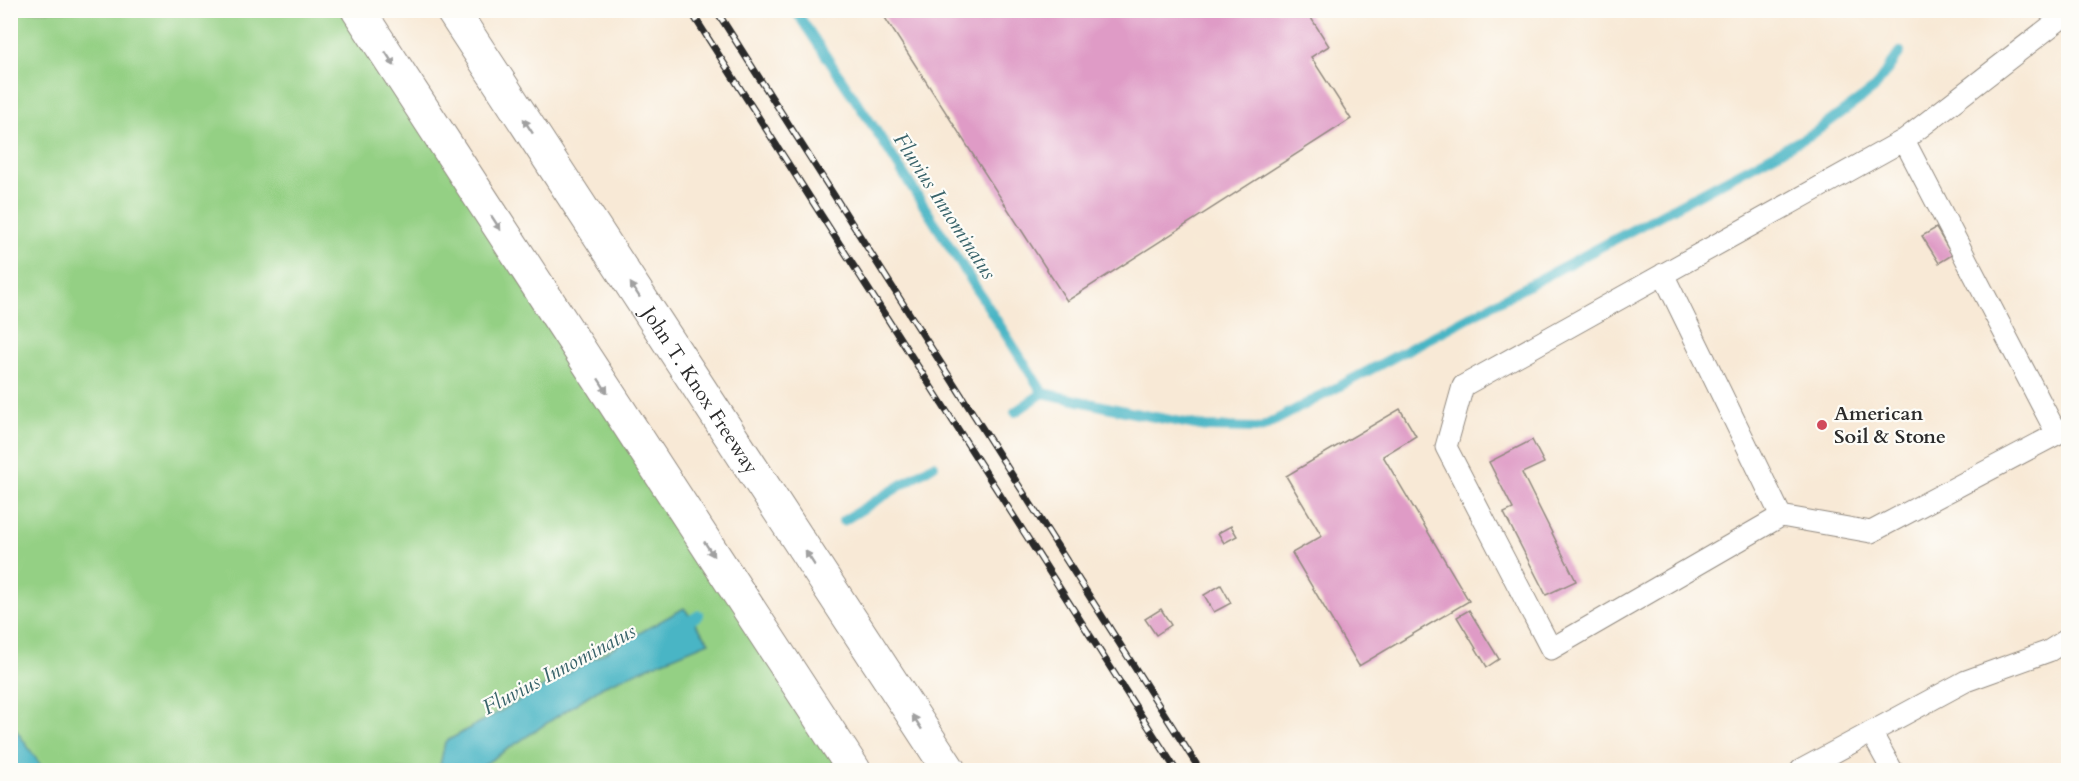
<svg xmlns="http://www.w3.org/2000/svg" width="2079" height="781" font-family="Cardo,serif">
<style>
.green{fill:#94d084;stroke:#607e58;stroke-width:1.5}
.water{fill:#49b5c5;stroke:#3a7078;stroke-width:1.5}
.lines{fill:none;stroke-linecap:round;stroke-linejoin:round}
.stream{stroke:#49b5c5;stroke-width:10}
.building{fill:#df9bc6}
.service-casing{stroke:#928a80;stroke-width:23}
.motorway-casing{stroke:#928a80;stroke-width:35}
.service{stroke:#fff;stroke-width:21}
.motorway{stroke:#fff;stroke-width:33}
.rail-casing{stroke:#2b2b2b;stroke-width:7}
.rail{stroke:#fdfcf7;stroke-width:4.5;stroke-dasharray:14;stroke-linecap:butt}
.oneway{fill:#a0a0a0}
.poi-dot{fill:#d1495b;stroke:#fdfcf7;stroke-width:2}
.labels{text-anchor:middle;stroke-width:4.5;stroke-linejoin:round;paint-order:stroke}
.street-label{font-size:20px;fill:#2b2b2b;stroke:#fdfcf7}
.poi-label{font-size:20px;font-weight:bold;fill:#2b2b2b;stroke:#fdfcf7;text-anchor:start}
.water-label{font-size:21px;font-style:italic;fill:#376269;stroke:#fdfcf7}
</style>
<rect width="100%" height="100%" fill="#fdfcf7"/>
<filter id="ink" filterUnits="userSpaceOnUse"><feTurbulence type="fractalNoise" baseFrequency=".0167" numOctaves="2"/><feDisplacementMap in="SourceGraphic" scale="12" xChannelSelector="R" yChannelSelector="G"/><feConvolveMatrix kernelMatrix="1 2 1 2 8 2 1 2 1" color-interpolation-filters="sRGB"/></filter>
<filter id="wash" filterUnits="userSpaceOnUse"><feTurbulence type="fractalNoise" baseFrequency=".008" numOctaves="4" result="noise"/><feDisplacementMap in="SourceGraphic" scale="24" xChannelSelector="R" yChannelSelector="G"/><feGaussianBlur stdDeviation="1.35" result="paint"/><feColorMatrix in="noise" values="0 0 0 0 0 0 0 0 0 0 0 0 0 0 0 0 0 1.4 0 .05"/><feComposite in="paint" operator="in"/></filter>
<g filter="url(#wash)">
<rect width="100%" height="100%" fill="#f8e9d6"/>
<path class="green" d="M 10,11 L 358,11 L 849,770 L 11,770 Z"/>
<path class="water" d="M 684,608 L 709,642 L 603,686 L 476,770 L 439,770 L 445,742 Z
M 11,721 L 12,724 L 44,770 L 11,770 Z"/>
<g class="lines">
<path class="stream" d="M 795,10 L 873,126 L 1043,393
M 1043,393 L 1134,413 L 1206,427 L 1261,428 L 1814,133 L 1874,89 L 1900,52
M 1015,412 L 1043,393
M 843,521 L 934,465
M 681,626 L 699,615"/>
</g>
<g id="blocks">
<path class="building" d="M 880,10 L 1306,10 L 1329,46 L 1311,57 L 1351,119 L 1067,301 Z
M 1936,228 L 1952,255 L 1939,263 L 1922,236 Z
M 1400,409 L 1416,436 L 1383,456 L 1469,601 L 1359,666 L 1292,553 L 1322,536 L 1286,476 Z
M 1532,440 L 1544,463 L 1522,473 L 1576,581 L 1546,595 L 1504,513 L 1513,509 L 1489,462 Z
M 1231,526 L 1237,536 L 1224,543 L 1218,533 Z
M 1221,585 L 1231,603 L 1214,612 L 1204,595 Z
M 1161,609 L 1171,625 L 1156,635 L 1145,619 Z
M 1469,610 L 1499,659 L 1487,667 L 1457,617 Z"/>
</g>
</g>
<g filter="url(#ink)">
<use href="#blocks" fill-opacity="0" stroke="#928a80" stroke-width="1.5"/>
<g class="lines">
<g class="service-casing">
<path id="service" d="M 1904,140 L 1463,386 L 1446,447 L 1551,649 L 1781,516 L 1871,532 L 2057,434
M 1663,274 L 1781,516
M 2067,428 L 2057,434 L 1904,140 L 2068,13
M 1871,732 L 1892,770
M 1801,770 L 1966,681 L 2049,651 L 2068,639"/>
</g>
<g class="motorway-casing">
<g id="motorway">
<path d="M 358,10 L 854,770"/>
<path id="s1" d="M 452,10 L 949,770"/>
</g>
</g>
<use href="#service" class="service"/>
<use href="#motorway" class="motorway"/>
<g class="rail-casing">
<path id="rail" d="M 690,10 L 1176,770
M 716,10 L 1200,770"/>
</g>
<use href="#rail" class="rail"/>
</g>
<defs><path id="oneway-solid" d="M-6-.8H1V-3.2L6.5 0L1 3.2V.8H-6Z" transform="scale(1.5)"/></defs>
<g class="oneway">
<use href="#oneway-solid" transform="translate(390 59) rotate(57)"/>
<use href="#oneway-solid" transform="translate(528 126) rotate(-123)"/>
<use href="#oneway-solid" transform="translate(496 223) rotate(57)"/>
<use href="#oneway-solid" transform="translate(635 290) rotate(-123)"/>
<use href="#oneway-solid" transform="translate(603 386) rotate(57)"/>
<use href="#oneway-solid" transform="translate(709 549) rotate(57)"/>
<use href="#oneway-solid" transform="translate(810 558) rotate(-123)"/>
<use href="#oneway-solid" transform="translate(917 722) rotate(-123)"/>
</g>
</g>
<circle class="poi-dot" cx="1822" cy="425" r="6"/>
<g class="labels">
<g class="street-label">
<text dy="7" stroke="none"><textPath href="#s1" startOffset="454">John T. Knox Freeway</textPath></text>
</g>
<g class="poi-label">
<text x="1834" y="420">American<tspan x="1834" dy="23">Soil &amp; Stone</tspan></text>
</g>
<g class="water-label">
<text transform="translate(945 206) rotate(57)" y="7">Fluvius Innominatus</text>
<text transform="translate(559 669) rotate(-28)" y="7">Fluvius Innominatus</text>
</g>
</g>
<rect width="2079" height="781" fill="none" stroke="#fdfcf7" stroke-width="36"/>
</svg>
